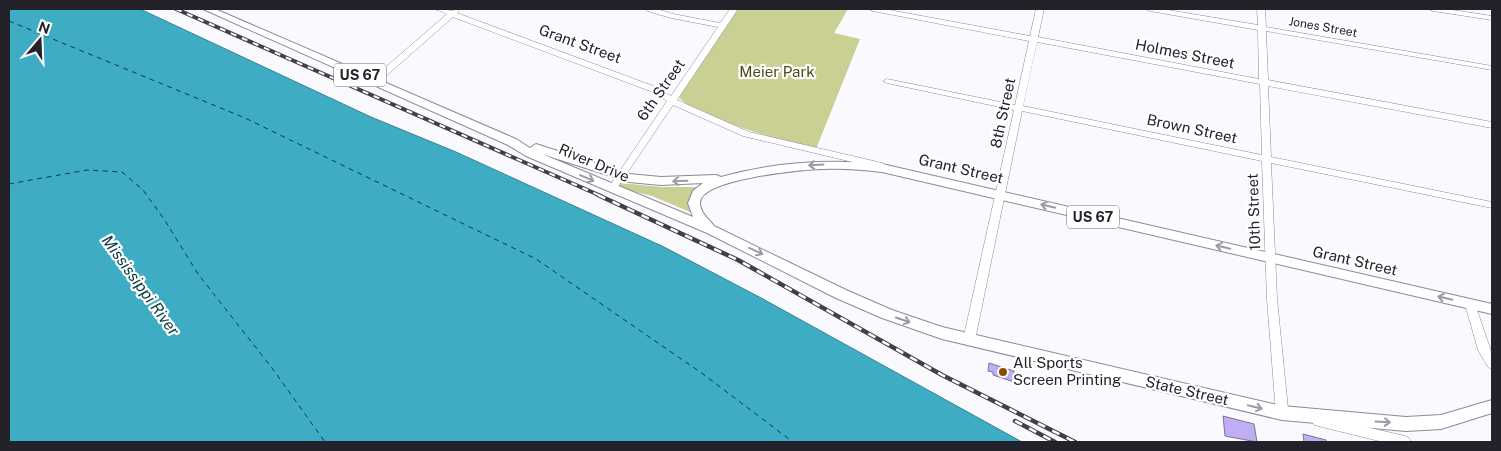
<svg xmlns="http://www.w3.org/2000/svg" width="1501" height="451" font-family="'Public Sans',sans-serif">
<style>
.green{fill:#cacf94}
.water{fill:#3eadc3;stroke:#368395}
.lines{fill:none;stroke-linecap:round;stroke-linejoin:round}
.ferry{stroke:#073b44;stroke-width:1;stroke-dasharray:5 4.5;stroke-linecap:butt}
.building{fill:#bfadf6;stroke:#7b768c}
.minor-casing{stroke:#8c889e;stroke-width:1}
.major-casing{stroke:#8c889e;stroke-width:2}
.minor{fill:#fff;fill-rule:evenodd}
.major{fill:#fff;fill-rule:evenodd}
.rail-far1-casing{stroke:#414048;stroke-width:4}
.rail-casing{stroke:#414048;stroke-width:4.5}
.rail-far1{stroke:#fff;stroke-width:2;stroke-dasharray:6;stroke-linecap:butt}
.rail{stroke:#fff;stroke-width:2.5;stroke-dasharray:8;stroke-linecap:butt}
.oneway{stroke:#9c9c9f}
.poi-dot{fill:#874d02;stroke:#fff;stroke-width:2}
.labels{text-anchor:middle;stroke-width:4.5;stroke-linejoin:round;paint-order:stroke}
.far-street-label{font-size:12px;fill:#23222a;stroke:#fff}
.shield{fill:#fff;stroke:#65646a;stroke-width:1}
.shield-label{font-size:14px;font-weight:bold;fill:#23222a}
.street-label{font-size:15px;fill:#23222a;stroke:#fff}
.park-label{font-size:15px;fill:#4a4d11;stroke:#fff}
.poi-label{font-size:15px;fill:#23222a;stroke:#fff;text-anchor:start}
.water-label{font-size:16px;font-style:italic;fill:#073b44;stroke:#fff}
</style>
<rect width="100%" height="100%" fill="#faf9fe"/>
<path class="green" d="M 738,9 L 848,9 L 834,33 L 860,39 L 816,149 C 791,143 690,116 679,97 Z
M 620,183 L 662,187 L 699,187 L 691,196 L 690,212 L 652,196 L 623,189 L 618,185 Z"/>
<path class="water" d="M 9,9 L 140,9 L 371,117 L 456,152 L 664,247 L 763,299 L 1022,442 L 9,442 Z"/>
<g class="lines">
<path class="ferry" d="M 9,21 L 245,118 L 536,259 L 703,374 L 793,442
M 9,184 L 87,170 L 122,172 L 143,190 L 164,219 L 198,274 L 272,368 L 325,442"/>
</g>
<path class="building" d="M 989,363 L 1014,371 L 1014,382 L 993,375 L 993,372 L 988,371 Z
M 1223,416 L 1254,424 L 1257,442 L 1225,436 Z
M 1303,434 L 1326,440 L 1326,442 L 1304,442 Z"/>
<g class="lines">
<g class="minor-casing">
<path id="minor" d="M 435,9 L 445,9 L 451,11 L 458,9 L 459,11 L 457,13 L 656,87 L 671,96 L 718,27 L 671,18 L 647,11 L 646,9 L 657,9 L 673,14 L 720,23 L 730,9 L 738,9 L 677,100 L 749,132 L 882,163 L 887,166 L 882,169 L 743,136 L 673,105 L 615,191 L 609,191 L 607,189 L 609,187 L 667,101 L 650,91 L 453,17 L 378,83 L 372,83 L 372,79 L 447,14 Z
M 869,9 L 884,9 L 1030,36 L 1036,9 L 1044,9 L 1038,37 L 1259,79 L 1258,30 L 1150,11 L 1146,9 L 1162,9 L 1258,25 L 1257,9 L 1265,9 L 1266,27 L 1492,66 L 1492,70 L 1266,31 L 1268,80 L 1492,122 L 1492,128 L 1268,86 L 1271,157 L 1492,202 L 1492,208 L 1271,163 L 1277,299 L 1288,409 L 1291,410 L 1293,414 L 1291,418 C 1286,420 1283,419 1278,417 L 1276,413 L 1267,299 L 1262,161 L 1022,111 L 975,340 L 973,343 L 969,345 L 965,343 L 963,340 L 1014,110 L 887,83 L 883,81 L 887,79 L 1015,105 L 1029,41 L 873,11 ZM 1037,42 L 1260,84 L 1262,155 L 1023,106 Z
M 1429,9 L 1446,9 L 1492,16 L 1492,20 L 1433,11 Z
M 1470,300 L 1474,301 L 1475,304 L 1492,354 L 1492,369 L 1488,367 L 1478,350 L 1465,304 L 1466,301 Z
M 1318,416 L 1405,436 L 1409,438 L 1411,442 L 1383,442 L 1318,426 L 1314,425 L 1312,421 L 1314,417 Z"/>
</g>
<g class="major-casing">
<path id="major" d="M 203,9 L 215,9 L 516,139 L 530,148 L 536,144 L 629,174 L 661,177 L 716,175 L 721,177 C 774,162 827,159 882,164 L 1492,304 L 1492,314 L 882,172 C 863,170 844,168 824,169 C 805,169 699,179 700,203 C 700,213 709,219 714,226 L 846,290 L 892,310 L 942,327 L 1282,406 L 1406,417 L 1441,415 L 1492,400 L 1492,413 L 1441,429 L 1406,431 L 1282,420 L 942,339 L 882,318 L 836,298 L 707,233 L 526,156 L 508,145 ZM 542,154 L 629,182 L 661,185 L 703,183 L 693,191 L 688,203 L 693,217 Z"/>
</g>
<use href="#minor" class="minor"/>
<use href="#major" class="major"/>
<g class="rail-far1-casing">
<path id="rail-far1" d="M 176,9 L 601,196"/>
</g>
<g class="rail-casing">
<path id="rail" d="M 598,195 L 738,260 L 942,375 L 1075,442
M 1015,421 L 1055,442"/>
</g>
<use href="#rail-far1" class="rail-far1"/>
<use href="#rail" class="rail"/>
</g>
<defs><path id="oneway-shaft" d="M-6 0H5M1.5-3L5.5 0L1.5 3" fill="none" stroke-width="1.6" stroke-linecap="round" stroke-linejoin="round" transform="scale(1.25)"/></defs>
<g class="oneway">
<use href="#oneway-shaft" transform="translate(816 165) rotate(177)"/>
<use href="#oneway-shaft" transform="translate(587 178) rotate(23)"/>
<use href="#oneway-shaft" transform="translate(680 181) rotate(178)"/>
<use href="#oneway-shaft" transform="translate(1048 206) rotate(-167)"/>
<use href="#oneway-shaft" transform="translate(1223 247) rotate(-167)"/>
<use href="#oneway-shaft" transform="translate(756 251) rotate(25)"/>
<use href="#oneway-shaft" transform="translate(1445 298) rotate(-167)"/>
<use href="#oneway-shaft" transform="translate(903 320) rotate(19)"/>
<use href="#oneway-shaft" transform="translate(1255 407) rotate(13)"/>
<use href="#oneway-shaft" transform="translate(1383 422) rotate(3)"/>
</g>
<circle class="poi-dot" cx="1003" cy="372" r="5"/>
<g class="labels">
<g class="far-street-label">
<text transform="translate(1323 27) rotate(10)" y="4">Jones Street</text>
</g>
<g class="shield">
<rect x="334" y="63.5" width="52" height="23" rx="4"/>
<rect x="1067" y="205.5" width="52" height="23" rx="4"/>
</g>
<g class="shield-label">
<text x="360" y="80">US 67</text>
<text x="1093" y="222">US 67</text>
</g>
<g class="street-label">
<text transform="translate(580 44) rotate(20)" y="5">Grant Street</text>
<text transform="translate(1185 54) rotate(11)" y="5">Holmes Street</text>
<text transform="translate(661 90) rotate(-55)" y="5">6th Street</text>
<text transform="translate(1003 113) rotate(-78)" y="5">8th Street</text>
<text transform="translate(1192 129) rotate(12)" y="5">Brown Street</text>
<text transform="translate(594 163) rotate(23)" y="5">River Drive</text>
<text transform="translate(961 169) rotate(13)" y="5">Grant Street</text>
<text transform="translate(1254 212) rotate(-92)" y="5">10th Street</text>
<text transform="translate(1355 261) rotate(13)" y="5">Grant Street</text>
<text transform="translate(1187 391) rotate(13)" y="5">State Street</text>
</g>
<g class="park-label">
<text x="777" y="77">Meier Park</text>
</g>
<g class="poi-label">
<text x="1013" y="368">All Sports<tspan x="1013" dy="17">Screen Printing</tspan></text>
</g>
<g class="water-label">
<text transform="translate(141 285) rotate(54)" y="6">Mississippi River</text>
</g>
</g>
<rect width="1501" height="451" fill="none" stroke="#23222a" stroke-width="20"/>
<g transform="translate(40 40) rotate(19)" stroke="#ffffff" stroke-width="4" paint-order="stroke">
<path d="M0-4L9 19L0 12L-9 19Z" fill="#23222a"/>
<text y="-8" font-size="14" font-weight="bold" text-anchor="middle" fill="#23222a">N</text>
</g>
</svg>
